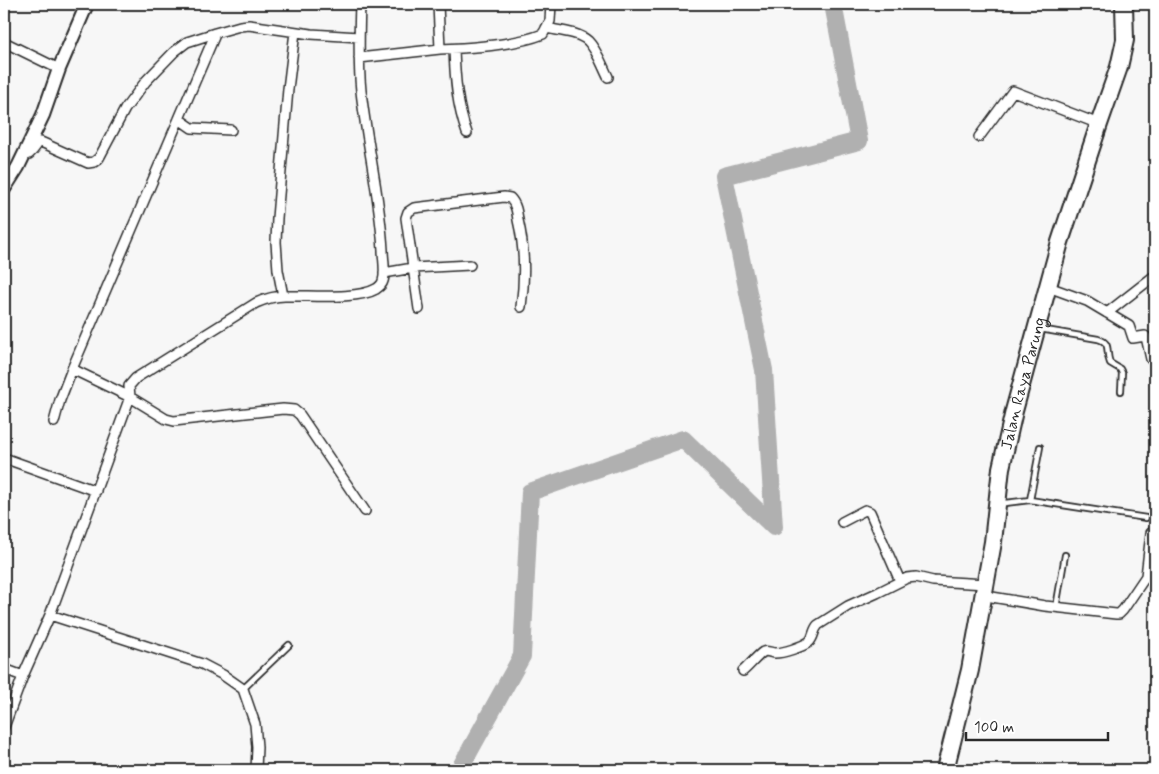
<svg xmlns="http://www.w3.org/2000/svg" width="1159" height="774" font-family="Mynerve,sans-serif">
<style>
.lines{fill:none;stroke-linecap:round;stroke-linejoin:round}
.river{stroke:#b0b0b0;stroke-width:18}
.lane-casing{stroke:#2b2b2b;stroke-width:8}
.street-casing{stroke:#2b2b2b;stroke-width:12}
.secondary-casing{stroke:#2b2b2b;stroke-width:16}
.highway-casing{stroke:#2b2b2b;stroke-width:20}
.lane{stroke:#fff;stroke-width:4.5}
.street{stroke:#fff;stroke-width:9}
.secondary{stroke:#fff;stroke-width:12}
.highway{stroke:#fff;stroke-width:16}
.labels{text-anchor:middle;stroke-width:4.5;stroke-linejoin:round;paint-order:stroke}
.street-label{font-size:16px;fill:#2b2b2b;stroke:#fff}
</style>
<rect width="100%" height="100%" fill="#f7f7f7"/>
<filter id="ink" filterUnits="userSpaceOnUse"><feTurbulence type="fractalNoise" baseFrequency=".02" numOctaves="2"/><feDisplacementMap in="SourceGraphic" scale="10" xChannelSelector="R" yChannelSelector="G"/><feConvolveMatrix kernelMatrix="1 2 1 2 8 2 1 2 1" color-interpolation-filters="sRGB"/></filter>
<g filter="url(#ink)">
<g class="lines">
<path class="river" d="M 459,770 L 522,656 L 530,492 L 683,439 L 774,527 L 764,370 L 724,176 L 859,141 L 833,4"/>
<g class="lane-casing">
<path id="lane" d="M 1040,329 L 1098,339 C 1112,343 1105,351 1110,363 L 1120,369 L 1122,373 L 1121,391
M 1030,500 L 1040,447
M 1005,503 L 1030,500 L 1146,518
M 1056,608 L 1065,555
M 243,689 L 289,645"/>
</g>
<g class="street-casing">
<path id="street" d="M 546,28 C 560,31 578,32 588,41 C 597,50 602,65 608,77
M 4,42 L 59,69
M 440,49 C 470,48 516,45 543,34 L 550,21 L 551,4
M 454,49 C 455,78 457,106 467,133
M 359,58 L 440,49 L 438,4
M 179,119 L 192,128 L 231,130
M 979,137 L 1013,91 L 1099,124
M 25,154 L 29,154 L 33,150 L 39,142 L 41,142 L 88,163 L 94,162 L 99,158 L 125,109 L 146,81 L 174,52 L 187,42 L 215,33
M 384,273 L 413,268 L 470,265
M 1054,289 L 1087,301 L 1129,326 L 1133,338 L 1145,336 L 1146,337 L 1151,359 L 1155,360
M 283,296 L 278,270 L 276,242 L 277,218 L 288,89 L 295,32
M 419,309 L 406,218 L 408,212 L 414,208 L 504,197 L 510,198 C 516,204 517,212 518,220 C 525,249 525,278 521,307
M 1107,313 L 1153,277
M 72,369 L 130,397 L 129,386 L 136,378 L 256,303 C 265,299 275,296 285,296 C 308,295 357,300 376,289 C 379,287 382,285 383,281 C 386,272 383,259 383,250 C 380,197 367,145 361,91 C 358,62 359,33 360,4
M 54,422 L 60,400 L 72,369 L 214,37 L 215,33 L 240,26 L 249,25 L 311,34 L 359,37
M 4,458 L 96,491
M 842,522 L 865,510 L 870,512 L 900,581
M 1146,576 L 1151,533
M 992,597 L 1045,606 L 1116,614 L 1119,614 L 1123,610 L 1146,576 L 1155,577
M 4,669 L 23,676
M 743,671 C 748,667 758,655 763,652 C 767,650 771,653 775,653 C 783,653 802,647 809,642 C 814,638 813,630 818,625 L 848,606 L 877,593 L 907,578 L 916,577 L 933,581 L 986,584
M 4,727 L 23,676 L 50,615
M 256,770 L 257,747 L 255,724 L 243,689 L 223,675 L 202,664 L 50,615 L 130,397 L 166,419 L 174,421 L 283,409 L 294,410 L 300,415 L 365,511"/>
</g>
<g class="secondary-casing">
<path id="secondary" d="M 4,189 L 18,167 L 43,115 L 59,69 L 87,4"/>
</g>
<g class="highway-casing">
<g id="highway">
<path id="s1" d="M 945,770 L 970,670 L 993,542 L 1001,468 L 1014,411 L 1060,242 L 1099,124 L 1119,67 L 1125,40 L 1124,4"/>
</g>
</g>
<use href="#lane" class="lane"/>
<use href="#street" class="street"/>
<use href="#secondary" class="secondary"/>
<use href="#highway" class="highway"/>
</g>
</g>
<g class="labels">
<g class="street-label">
<text dy="6" stroke="none"><textPath href="#s1" startOffset="395">Jalan Raya Parung</textPath></text>
</g>
</g>
<rect width="1159" height="774" fill="none" stroke="#fff" stroke-width="20"/>
<rect x="10" y="10" width="1139" height="754" fill="none" stroke="#2b2b2b" stroke-width="2" filter="url(#ink)"/>
<path d="M966 732v8h142v-8" fill="none" stroke="#2b2b2b" stroke-width="2.5"/>
<text x="974" y="732" font-size="15" fill="#2b2b2b" stroke="#ffffff" stroke-width="4" paint-order="stroke">100 m</text>
</svg>
